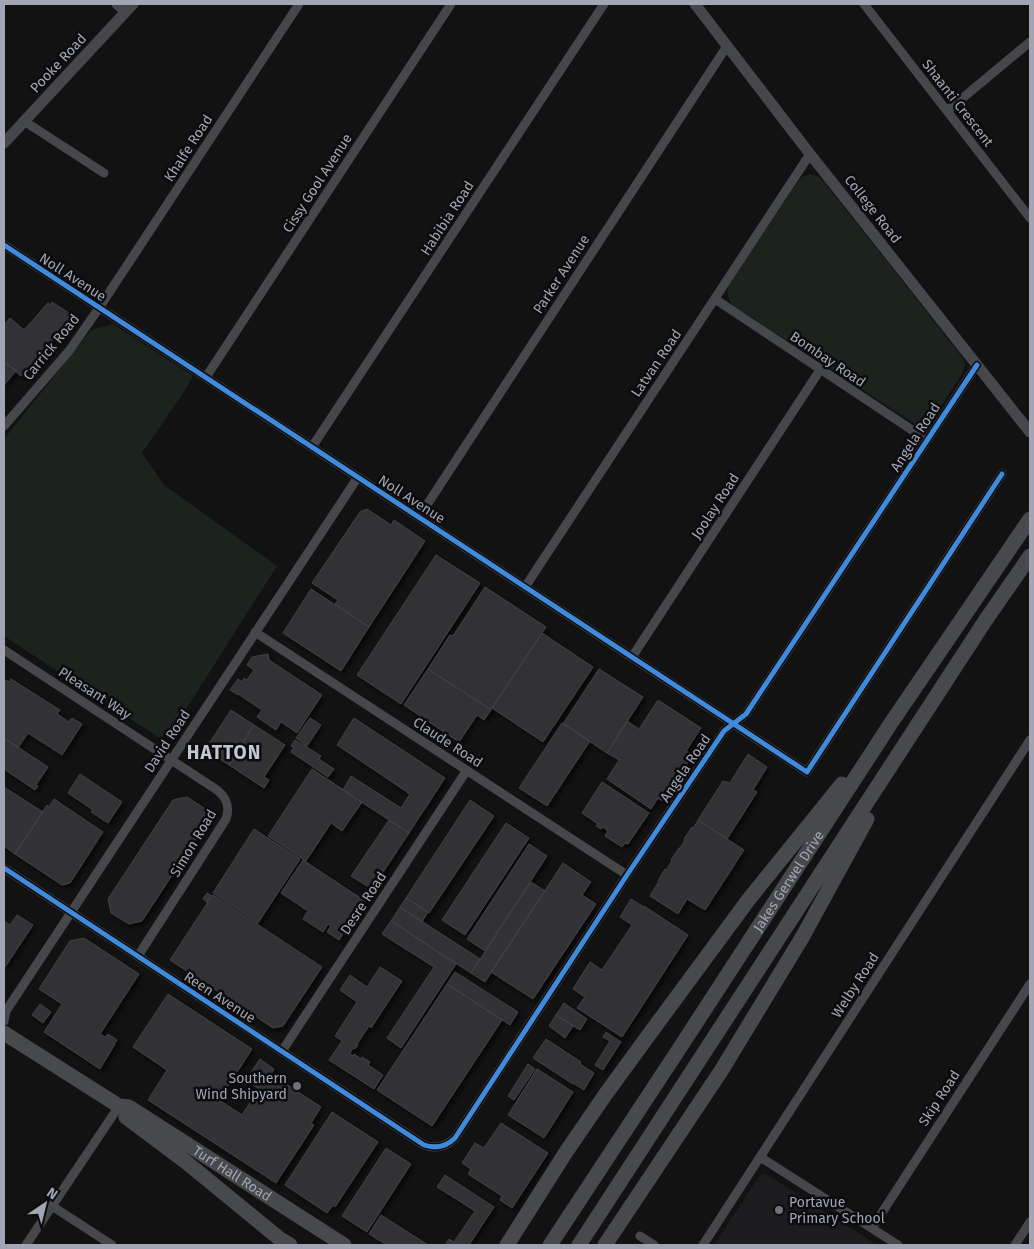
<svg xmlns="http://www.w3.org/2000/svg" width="1034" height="1249" font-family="'Fira Sans',sans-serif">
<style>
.built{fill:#1c1c1e}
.green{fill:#1c221d}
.building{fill:#323235;stroke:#404246;filter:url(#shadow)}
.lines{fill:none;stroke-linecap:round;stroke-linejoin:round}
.minor{stroke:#46474b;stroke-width:9}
.tertiary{stroke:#46474b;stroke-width:11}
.primary{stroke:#48494d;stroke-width:15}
.trunk{stroke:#48494c;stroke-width:15}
.cycleway-casing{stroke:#0c0c0e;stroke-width:8}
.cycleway{stroke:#408adc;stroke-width:5}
.poi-dot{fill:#70727b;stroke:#0c0c0e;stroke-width:2}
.labels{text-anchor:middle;stroke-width:5;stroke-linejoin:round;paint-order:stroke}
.street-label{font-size:14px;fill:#a2a6b4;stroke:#0c0c0e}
.poi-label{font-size:14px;fill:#a2a6b4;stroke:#0c0c0e;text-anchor:end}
.district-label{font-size:19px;font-weight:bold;letter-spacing:1px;fill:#c3c6d0;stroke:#0c0c0e}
</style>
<defs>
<filter id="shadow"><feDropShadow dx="3" dy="3" stdDeviation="2.5" flood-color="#0009"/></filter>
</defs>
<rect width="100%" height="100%" fill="#121212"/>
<path class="built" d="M 765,1173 L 877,1245 L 714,1245 L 760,1175 Z"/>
<path class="green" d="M 811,174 L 819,177 L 824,182 L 963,358 L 965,365 L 963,372 L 933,419 C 928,424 922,426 915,424 L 731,304 L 728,296 L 728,287 L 799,180 L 804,176 Z
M 113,324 L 193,376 L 184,392 L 142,453 L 164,485 L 277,566 L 169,736 L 158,737 L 4,636 L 4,439 L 91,330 Z"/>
<path class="building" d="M 52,302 L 69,313 L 69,319 L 68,321 L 69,322 L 21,376 L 4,361 L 4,323 L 5,324 L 10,318 L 24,330 L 48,303 L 50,305 Z
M 4,361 L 16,371 L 4,385 Z
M 367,509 L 391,525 L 394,520 L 425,541 L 369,627 L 335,604 L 338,600 L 312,583 L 360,512 Z
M 436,555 L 480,583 L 401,704 L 357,675 Z
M 485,587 L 546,627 L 491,710 L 428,669 L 450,635 L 453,636 Z
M 311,589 L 369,627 L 341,671 L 283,633 Z
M 542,633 L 593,667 L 543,742 L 492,708 Z
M 268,654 L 269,660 L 322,695 L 297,733 L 281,722 L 276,730 L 257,717 L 262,710 L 238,694 L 238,695 L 230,690 L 238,679 L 242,682 L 244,678 L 247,680 L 254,670 L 247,665 L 252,657 Z
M 428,669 L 491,710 L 484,720 L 477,715 L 459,742 L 404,705 Z
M 599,669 L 643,697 L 607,753 L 563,724 Z
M 11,679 L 60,710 L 57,714 L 69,722 L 72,718 L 82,724 L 62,755 L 28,733 L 18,748 L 4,738 L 4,690 L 5,688 L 4,687 L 4,683 L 6,680 L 9,682 Z
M 658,700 L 701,728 L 686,751 L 693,755 L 662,801 L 658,798 L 651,809 L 607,779 L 619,760 L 607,753 L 627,721 L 639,729 Z
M 231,710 L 254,725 L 229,765 L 205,750 Z
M 310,718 L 321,725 L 307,746 L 296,738 Z
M 354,718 L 445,778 L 409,833 L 343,790 L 351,776 L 401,808 L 410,794 L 337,745 Z
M 562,723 L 590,741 L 547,806 L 519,788 Z
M 254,725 L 285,745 L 264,777 L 269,780 L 264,788 L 229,765 Z
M 4,738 L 48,767 L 36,785 L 38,786 L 35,790 L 4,769 Z
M 295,740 L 321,756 L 319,759 L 334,769 L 328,777 L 291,752 L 294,747 L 291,746 Z
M 748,754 L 767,767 L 753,790 L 757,792 L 727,839 L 698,820 L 723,781 L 730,783 Z
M 312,769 L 362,802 L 342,831 L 331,823 L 306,861 L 268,836 Z
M 80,774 L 122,802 L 108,823 L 91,812 L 93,810 L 68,793 Z
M 602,782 L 649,813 L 628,844 L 625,843 L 622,847 L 605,836 L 608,831 L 603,827 L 601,829 L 596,826 L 598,824 L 582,813 Z
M 4,787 L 43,812 L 15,854 L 4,846 Z
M 187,797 L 204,808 L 207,822 L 142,921 L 129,924 L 111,913 L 108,899 L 173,800 Z
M 54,799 L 103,832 L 70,883 L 62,885 L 15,854 L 47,805 L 49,807 Z
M 470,800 L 494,816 L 429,913 L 406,898 Z
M 389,820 L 409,833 L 372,889 L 351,876 Z
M 698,820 L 744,850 L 705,910 L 687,899 L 678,914 L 650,896 L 659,881 L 658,881 L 665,869 L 666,870 L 672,861 L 671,860 L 679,848 L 680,848 L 685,840 L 684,839 L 692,827 L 693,829 Z
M 506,823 L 529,838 L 465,935 L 442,920 Z
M 254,829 L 300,859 L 258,923 L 213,893 Z
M 529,844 L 547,856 L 485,951 L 467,939 Z
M 303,860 L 365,901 L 339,940 L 327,932 L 331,926 L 328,924 L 323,932 L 303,919 L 308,911 L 281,893 Z
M 563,863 L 591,882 L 582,895 L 596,904 L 533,999 L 491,972 Z
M 531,882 L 545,891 L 485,982 L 471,973 Z
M 207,893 L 212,896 L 213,895 L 322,967 L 283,1026 L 273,1028 L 170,960 L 210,899 L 209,898 L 207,902 L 203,899 Z
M 406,898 L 428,912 L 422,922 L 400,907 Z
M 631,899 L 644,907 L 644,906 L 688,935 L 622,1037 L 577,1008 L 585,997 L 573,989 L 590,962 L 602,970 L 632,925 L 620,917 Z
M 400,907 L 480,959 L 471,973 L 391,921 Z
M 17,915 L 33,925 L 5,967 L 4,966 L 4,921 L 10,925 Z
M 391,921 L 456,964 L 401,1048 L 387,1038 L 434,967 L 382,934 Z
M 84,938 L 139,974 L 100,1034 L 105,1037 L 108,1034 L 117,1040 L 114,1044 L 115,1044 L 100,1069 L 44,1032 L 62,1004 L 39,989 L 70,941 Z
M 380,967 L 402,981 L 371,1028 L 369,1026 L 357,1044 L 358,1045 L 355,1049 L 353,1048 L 350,1053 L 353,1056 L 354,1054 L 361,1059 L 362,1057 L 370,1062 L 368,1065 L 383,1075 L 374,1089 L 329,1060 L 342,1041 L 335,1036 L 357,1002 L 340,990 L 350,975 L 367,987 Z
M 455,972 L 518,1012 L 510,1025 L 447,984 Z
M 447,984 L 502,1020 L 432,1126 L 377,1090 Z
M 168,994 L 252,1049 L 219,1100 L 242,1115 L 259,1089 L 246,1080 L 260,1059 L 274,1069 L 271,1074 L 321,1107 L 311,1123 L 314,1125 L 276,1183 L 148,1100 L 167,1070 L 133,1047 Z
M 564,1003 L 587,1019 L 580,1030 L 556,1015 Z
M 40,1004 L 51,1012 L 43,1023 L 32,1015 Z
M 556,1015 L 573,1026 L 565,1038 L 549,1026 Z
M 606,1032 L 621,1042 L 603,1070 L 595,1065 L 610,1041 L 603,1037 Z
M 546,1039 L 581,1062 L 580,1064 L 594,1073 L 584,1090 L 573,1083 L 573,1084 L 533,1058 Z
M 528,1064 L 535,1069 L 514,1100 L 508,1096 Z
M 537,1069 L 573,1092 L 544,1138 L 508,1115 Z
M 332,1112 L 378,1142 L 335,1207 L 333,1205 L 327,1213 L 285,1185 Z
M 501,1123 L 548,1153 L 512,1208 L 500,1200 L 502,1196 L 468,1174 L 471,1169 L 462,1163 L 475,1143 L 484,1148 Z
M 386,1148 L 411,1164 L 367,1232 L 342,1216 Z
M 445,1175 L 494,1207 L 469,1245 L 445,1245 L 449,1239 L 454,1242 L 475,1211 L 437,1187 Z
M 381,1215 L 428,1245 L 387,1245 L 369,1234 Z"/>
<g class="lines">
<path class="minor" d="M 116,4 L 125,13
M 864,4 L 1030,218
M 947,111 L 1030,42
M 24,121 L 104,173
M 4,245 L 807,772 L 1002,474
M 715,299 L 927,440
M 206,377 L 451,4
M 4,426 L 69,351 L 99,308 L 299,4
M 312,447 L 604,4
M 419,517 L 727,46
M 525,587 L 810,154
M 255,632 L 627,875
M 4,650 L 217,790 C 227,798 230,807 226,819 L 138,956
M 632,657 L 820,370
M 4,868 L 424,1145 C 436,1149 446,1147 455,1138 L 627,875 L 724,731 L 746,714 L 977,365
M 4,1021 L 6,1011 L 358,477
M 282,1051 L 467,770
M 760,1157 L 898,1245
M 52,1206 L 112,1245
M 872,1228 L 1030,984
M 640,1236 L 654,1245
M 26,1245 L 119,1106
M 703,1245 L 1030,740
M 1015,1245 L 1030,1222"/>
<path class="tertiary" d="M 695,4 L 810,154 L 1030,432
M 4,143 L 133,4"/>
<g class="primary">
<path id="s1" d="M 4,1033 L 119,1106 L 129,1107 L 344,1245"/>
<path d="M 126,1117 L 186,1162 L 280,1239 L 290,1245"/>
</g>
<g class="trunk">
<path d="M 507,1245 L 566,1152 L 605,1095 L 648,1036 L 749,899 L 842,784"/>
<path id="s2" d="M 550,1245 L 683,1043 L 891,723 L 1030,519"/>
<path d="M 579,1245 L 985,621 L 1030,556"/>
<path d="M 605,1245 L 721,1071 L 803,936 L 867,819"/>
</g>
<g class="cycleway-casing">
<path id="cycleway" d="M 4,245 L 807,772 L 1002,474
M 4,868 L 424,1145 C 436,1149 446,1147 455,1138 L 627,875 L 724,731 L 746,714 L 977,365"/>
</g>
<use href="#cycleway" class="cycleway"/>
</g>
<g class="poi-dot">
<circle cx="297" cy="1086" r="5"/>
<circle cx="779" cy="1210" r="5"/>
</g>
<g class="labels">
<g class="street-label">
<text transform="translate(58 63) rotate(-47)" y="5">Pooke Road</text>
<text transform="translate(958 103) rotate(52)" y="5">Shaanti Crescent</text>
<text transform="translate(188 148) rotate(-57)" y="5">Khalfe Road</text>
<text transform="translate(317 183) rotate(-57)" y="5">Cissy Gool Avenue</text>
<text transform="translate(873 209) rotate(52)" y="5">College Road</text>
<text transform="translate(447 218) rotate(-57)" y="5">Habibia Road</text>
<text transform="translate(561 274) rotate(-57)" y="5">Parker Avenue</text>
<text transform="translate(73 277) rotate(33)" y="5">Noll Avenue</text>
<text transform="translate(51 347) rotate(-51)" y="5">Carrick Road</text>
<text transform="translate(828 359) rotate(34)" y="5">Bombay Road</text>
<text transform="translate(656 363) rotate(-56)" y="5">Latvan Road</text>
<text transform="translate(915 437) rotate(-57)" y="5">Angela Road</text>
<text transform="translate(412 499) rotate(33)" y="5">Noll Avenue</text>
<text transform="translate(715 506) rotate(-57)" y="5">Joolay Road</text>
<text transform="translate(95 693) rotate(33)" y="5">Pleasant Way</text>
<text transform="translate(167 741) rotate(-57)" y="5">David Road</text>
<text transform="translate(448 742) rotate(33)" y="5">Claude Road</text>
<text transform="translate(685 768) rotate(-56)" y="5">Angela Road</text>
<text transform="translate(193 843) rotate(-59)" y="5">Simon Road</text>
<text dy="5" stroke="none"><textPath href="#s2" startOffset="435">Jakes Gerwel Drive</textPath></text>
<text transform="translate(363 903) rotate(-57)" y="5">Desre Road</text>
<text transform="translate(855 985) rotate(-57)" y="5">Welby Road</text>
<text transform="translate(220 997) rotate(33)" y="5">Reen Avenue</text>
<text transform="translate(939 1098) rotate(-57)" y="5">Skip Road</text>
<text dy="5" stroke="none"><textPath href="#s1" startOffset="269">Turf Hall Road</textPath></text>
</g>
<g class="poi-label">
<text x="287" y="1083">Southern<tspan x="287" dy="16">Wind Shipyard</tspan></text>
<text x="789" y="1207" text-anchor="start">Portavue<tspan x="789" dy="16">Primary School</tspan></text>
</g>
<g class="district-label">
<text x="224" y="759">HATTON</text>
</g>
</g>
<rect width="1034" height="1249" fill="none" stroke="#a2a6b4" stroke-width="10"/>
<g transform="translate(45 1204) rotate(35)" stroke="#0c0c0e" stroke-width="4" paint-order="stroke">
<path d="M0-4L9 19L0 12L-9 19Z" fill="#a2a6b4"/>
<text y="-8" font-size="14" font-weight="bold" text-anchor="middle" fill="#a2a6b4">N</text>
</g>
</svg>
